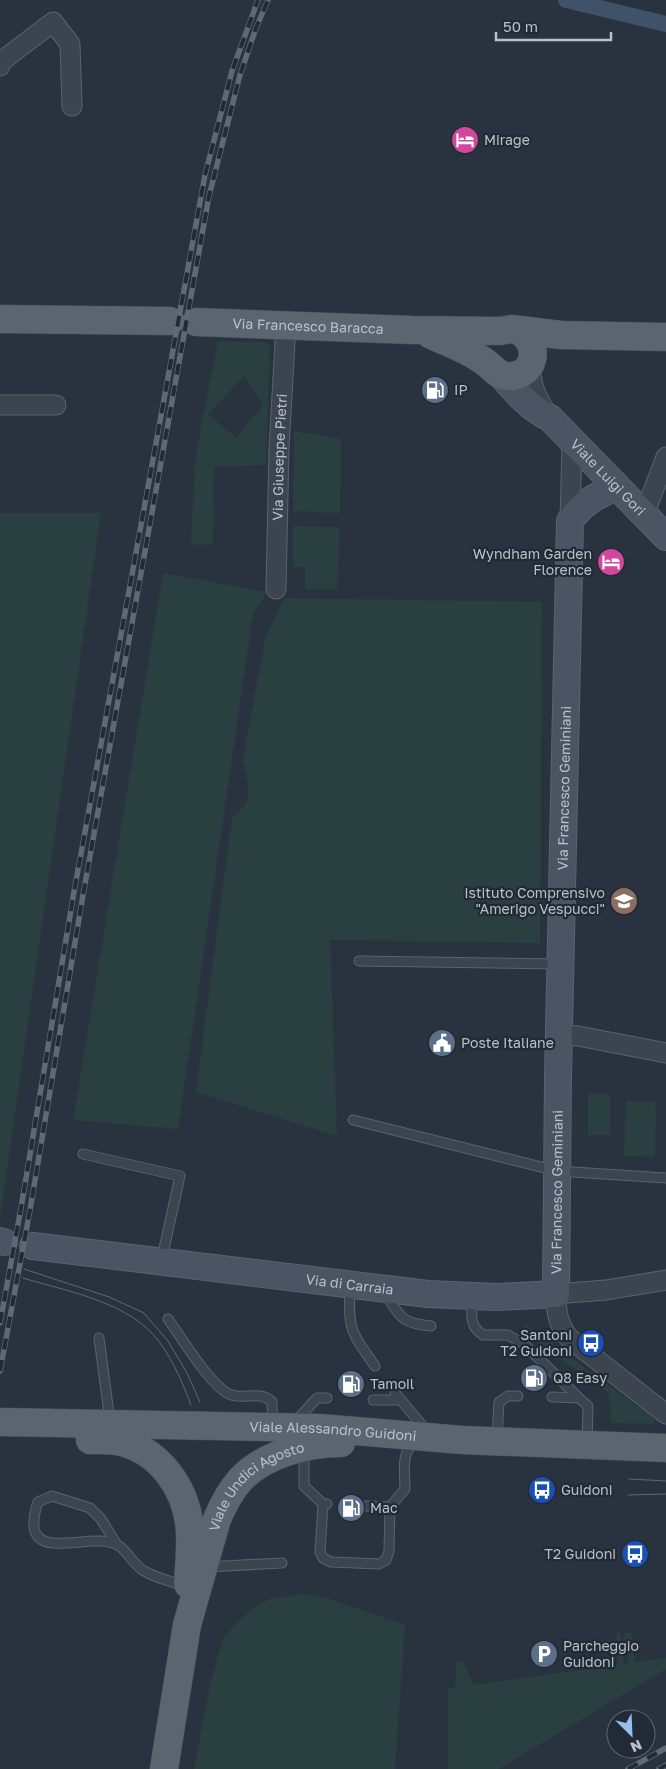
<svg xmlns="http://www.w3.org/2000/svg" width="666" height="1769" font-family="'Golos Text',sans-serif">
<style>
.green{fill:#2a3f40;fill-rule:evenodd}
.lines{fill:none;stroke-linecap:round;stroke-linejoin:round}
.canal{stroke:#405267;stroke-width:16}
.lane-casing{stroke:#5a636d;stroke-width:11}
.street-casing{stroke:#5a636d;stroke-width:21}
.secondary-casing{stroke:#5a636d;stroke-width:28}
.primary-casing{stroke:#464e59;stroke-width:29}
.lane{stroke:#3c454f;stroke-width:9}
.street{stroke:#3c454f;stroke-width:19}
.secondary{stroke:#4b5462;stroke-width:26}
.primary{stroke:#5b646f;stroke-width:28}
.tram{stroke:#5f6976;stroke-width:1}
.rail-casing{stroke:#5f6976;stroke-width:5.5}
.rail{stroke:#212a35;stroke-width:4;stroke-dasharray:11;stroke-linecap:butt}
.labels{text-anchor:middle;stroke-width:4.5;stroke-linejoin:round;paint-order:stroke}
.poi-label{font-size:14px;fill:#b9c0ca;stroke:#212a35;text-anchor:start}
.street-label{font-size:14px;fill:#b9c0ca;stroke:#212a35}
</style>
<rect width="100%" height="100%" fill="#29333f"/>
<path class="green" d="M 218,341 L 261,342 L 268,343 L 270,349 L 266,465 L 214,467 L 213,544 L 191,545 L 195,463 L 204,411 ZM 244,376 L 263,405 L 236,438 L 208,414 Z
M 294,431 L 341,439 L 340,513 L 293,511 Z
M 0,513 L 101,513 L 0,1218 Z
M 293,526 L 340,527 L 337,589 L 305,589 L 305,567 L 293,567 Z
M 163,573 L 267,592 L 253,614 L 178,1129 L 73,1120 Z
M 284,598 L 542,602 L 540,943 L 330,940 L 337,1136 L 196,1092 L 232,818 L 243,808 L 248,796 L 248,784 L 243,759 L 265,639 Z
M 588,1094 L 610,1094 L 610,1135 L 588,1135 Z
M 626,1101 L 656,1102 L 655,1157 L 624,1156 Z
M 525,1324 L 654,1418 L 654,1424 L 611,1423 L 609,1394 L 523,1332 Z
M 302,1594 L 329,1599 L 405,1625 L 395,1769 L 194,1769 L 211,1681 L 223,1638 L 235,1625 L 252,1609 L 269,1599 Z
M 631,1632 L 635,1662 L 666,1658 L 666,1669 L 499,1769 L 448,1769 L 448,1689 L 455,1687 L 456,1662 L 463,1661 L 473,1685 L 618,1665 L 616,1634 L 620,1633 L 624,1664 L 629,1663 L 624,1633 Z"/>
<g class="lines">
<path class="canal" d="M 566,0 L 666,24"/>
<g class="lane-casing">
<path id="lane" d="M 359,961 L 558,964
M 353,1120 L 557,1171 L 666,1178
M 83,1154 L 180,1176 L 162,1258
M 350,1286 C 348,1329 350,1331 375,1366
M 386,1295 C 402,1319 402,1323 431,1326
M 471,1297 L 472,1319 L 474,1326 L 478,1331 L 483,1335 L 508,1335 L 524,1344 L 579,1398
M 168,1319 C 182,1338 209,1384 229,1394 C 244,1401 259,1389 272,1402 L 273,1424
M 99,1338 L 110,1421
M 395,1393 L 426,1430
M 552,1397 L 579,1398 L 588,1406 L 587,1442
M 373,1400 L 401,1400
M 295,1422 L 317,1398 L 327,1398
M 497,1438 L 499,1402 L 508,1396 L 518,1396
M 298,1452 L 304,1457 L 304,1486 L 323,1504 L 327,1504
M 323,1504 L 320,1552 L 323,1558 L 331,1562 L 379,1564 L 386,1560 L 389,1551 L 390,1507
M 366,1506 L 390,1507 L 405,1489 C 405,1475 400,1449 416,1443
M 117,1545 L 101,1519 L 90,1508 L 52,1496 L 38,1502 C 16,1569 85,1531 116,1544 C 127,1549 133,1565 144,1571 C 155,1578 171,1581 184,1586
M 206,1567 L 282,1563"/>
</g>
<g class="street-casing">
<g id="street">
<path d="M 0,66 L 0,63 L 7,57 L 53,22 L 70,44 L 72,106"/>
<path d="M 531,364 C 530,385 536,395 546,413"/>
<path d="M 0,405 L 56,405"/>
<path d="M 644,515 L 666,457"/>
<path d="M 570,521 L 572,442"/>
<path id="s1" d="M 276,589 L 279,448 L 286,325"/>
<path d="M 559,1035 L 578,1036 L 666,1053"/>
<path d="M 666,1280 L 606,1290 L 556,1294 C 556,1311 558,1325 569,1338 L 666,1414"/>
</g>
</g>
<g class="secondary-casing">
<g id="secondary">
<path id="s2" d="M 500,374 C 515,391 529,408 550,418 L 666,537"/>
<path d="M 0,1241 L 4,1242"/>
<path id="s3" d="M 33,1246 L 428,1294 L 497,1297 L 556,1294 L 558,1077 L 570,521 C 581,504 597,495 616,487"/>
</g>
</g>
<g class="primary-casing">
<g id="primary">
<path d="M 0,319 L 170,321"/>
<path id="s4" d="M 196,322 L 412,330 L 500,331 L 512,329 L 561,335 L 666,337"/>
<path d="M 431,335 C 452,344 473,352 490,366 C 495,371 499,375 506,376 C 535,379 543,343 517,330"/>
<path id="s5" d="M 1,1422 L 320,1428 L 462,1440 L 666,1448"/>
<path d="M 90,1440 C 102,1440 113,1439 125,1443 C 160,1453 184,1487 189,1522 C 192,1542 189,1563 188,1584"/>
<path id="s6" d="M 164,1769 L 187,1625 L 217,1519 C 223,1505 230,1491 241,1479 C 265,1454 307,1443 341,1443"/>
</g>
</g>
<use href="#lane" class="lane"/>
<use href="#street" class="street"/>
<use href="#secondary" class="secondary"/>
<use href="#primary" class="primary"/>
<path class="tram" d="M 24,1269 L 109,1297 L 144,1313 L 168,1341 L 187,1373 L 200,1402
M 23,1278 C 69,1292 131,1302 160,1343 C 174,1362 183,1384 191,1405
M 629,1479 L 666,1481
M 628,1495 L 666,1494"/>
<g class="rail-casing">
<path id="rail" d="M 0,1323 L 21,1208 L 74,892 L 205,175 L 232,71 L 258,0
M 0,1371 L 30,1210 L 83,895 L 209,196 L 240,75 L 256,28 L 268,0
M 628,1769 L 666,1748
M 659,1769 L 666,1765"/>
</g>
<use href="#rail" class="rail"/>
</g>
<defs>
<g id="hotel-disc" transform="scale(1.4375)"><circle r="9.5" fill="#d1479c" stroke="#212a35"/><path d="M-6-4.5h1.5V1H6V5H4.5V3h-9V5H-6ZM-4 0a1.8 1.8 0 1 1 3.6 0ZM.5 0V-2.5h3Q6-2.5 6 0Z" fill="#fff"/></g>
<g id="fuel-disc" transform="scale(1.4375)"><circle r="9.5" fill="#5c6f8a" stroke="#212a35"/><path d="M-5.5-6h7V0h2V4h1.3V-2.5L3-4.5l.8-.8L6-3V5H2.5V1h-1V6h-7ZM-4.2-4.7v3.2H.2V-4.7Z" fill="#fff"/></g>
<g id="school-disc" transform="scale(1.4375)"><circle r="9.5" fill="#8d6e63" stroke="#212a35"/><path d="M0-5L7-2L0 1L-7-2ZM-4 1L0 2.5L4 1V4Q0 6-4 4Z" fill="#fff"/></g>
<g id="civic-disc" transform="scale(1.4375)"><circle r="9.5" fill="#5c6f8a" stroke="#212a35"/><path d="M-.6-6.5H3V-4.5H.6V-3L4-1V1h2V6H-6V1h2V-1L-.6-3ZM-1.2 2.5V6h2.4V2.5Z" fill="#fff"/></g>
<g id="bus-disc" transform="scale(1.4375)"><circle r="9.5" fill="#1a4fb4" stroke="#212a35"/><path d="M-5-6H5V4H4V6H2V4H-2V6H-4V4H-5ZM-3.5-4V0h7V-4ZM-3.5 1.2v1.5H-2V1.2ZM2 1.2v1.5H3.5V1.2Z" fill="#fff"/></g>
<g id="parking-disc" transform="scale(1.4375)"><circle r="9.5" fill="#5c6f8a" stroke="#212a35"/><path d="M-3.5-5.5H1a3.5 3.5 0 0 1 0 7H-1V5.5H-3.5ZM-1-3.4V-.6H.8a1.4 1.4 0 0 0 0-2.8Z" fill="#fff"/></g>
</defs>
<g fill-rule="evenodd">
<use href="#hotel-disc" x="465" y="140"/>
<use href="#fuel-disc" x="435" y="390"/>
<use href="#hotel-disc" x="611" y="562"/>
<use href="#school-disc" x="624" y="901"/>
<use href="#civic-disc" x="442" y="1043"/>
<use href="#bus-disc" x="591" y="1343"/>
<use href="#fuel-disc" x="534" y="1378"/>
<use href="#fuel-disc" x="351" y="1384"/>
<use href="#bus-disc" x="542" y="1490"/>
<use href="#fuel-disc" x="351" y="1508"/>
<use href="#bus-disc" x="635" y="1554"/>
<use href="#parking-disc" x="544" y="1654"/>
</g>
<g class="labels">
<g class="poi-label">
<text x="484" y="145">Mirage</text>
<text x="454" y="395">IP</text>
<text x="592" y="559" text-anchor="end">Wyndham Garden<tspan x="592" dy="16">Florence</tspan></text>
<text x="605" y="898" text-anchor="end">Istituto Comprensivo<tspan x="605" dy="16">"Amerigo Vespucci"</tspan></text>
<text x="461" y="1048">Poste Italiane</text>
<text x="572" y="1340" text-anchor="end">Santoni<tspan x="572" dy="16">T2 Guidoni</tspan></text>
<text x="553" y="1383">Q8 Easy</text>
<text x="370" y="1389">Tamoil</text>
<text x="561" y="1495">Guidoni</text>
<text x="370" y="1513">Mac</text>
<text x="616" y="1559" text-anchor="end">T2 Guidoni</text>
<text x="563" y="1651">Parcheggio<tspan x="563" dy="16">Guidoni</tspan></text>
</g>
<g class="street-label">
<text dy="5" stroke="none"><textPath href="#s4" startOffset="112">Via Francesco Baracca</textPath></text>
<text dy="5" stroke="none"><textPath href="#s1" startOffset="132">Via Giuseppe Pietri</textPath></text>
<text dy="5" stroke="none"><textPath href="#s2" startOffset="150">Viale Luigi Gori</textPath></text>
<text dy="5" stroke="none"><textPath href="#s3" startOffset="1032">Via Francesco Geminiani</textPath></text>
<text dy="5" stroke="none"><textPath href="#s3" startOffset="628">Via Francesco Geminiani</textPath></text>
<text dy="5" stroke="none"><textPath href="#s3" startOffset="319">Via di Carraia</textPath></text>
<text dy="5" stroke="none"><textPath href="#s5" startOffset="332">Viale Alessandro Guidoni</textPath></text>
<text dy="5" stroke="none"><textPath href="#s6" startOffset="309">Viale Undici Agosto</textPath></text>
</g>
</g>
<g transform="translate(631 1734) rotate(156)"><circle r="24" fill="#212a35" stroke="#5e6671"/>
<path d="M0-4L9 19L0 12L-9 19Z" fill="#99bdef"/>
<text y="-8" font-size="14" font-weight="bold" text-anchor="middle" fill="#b9c0ca">N</text>
</g>
<path d="M496 32v8h115v-8" fill="none" stroke="#b9c0ca" stroke-width="2.5"/>
<text x="503" y="32" font-size="15" fill="#b9c0ca" stroke="#212a35" stroke-width="4" paint-order="stroke">50 m</text>
</svg>
